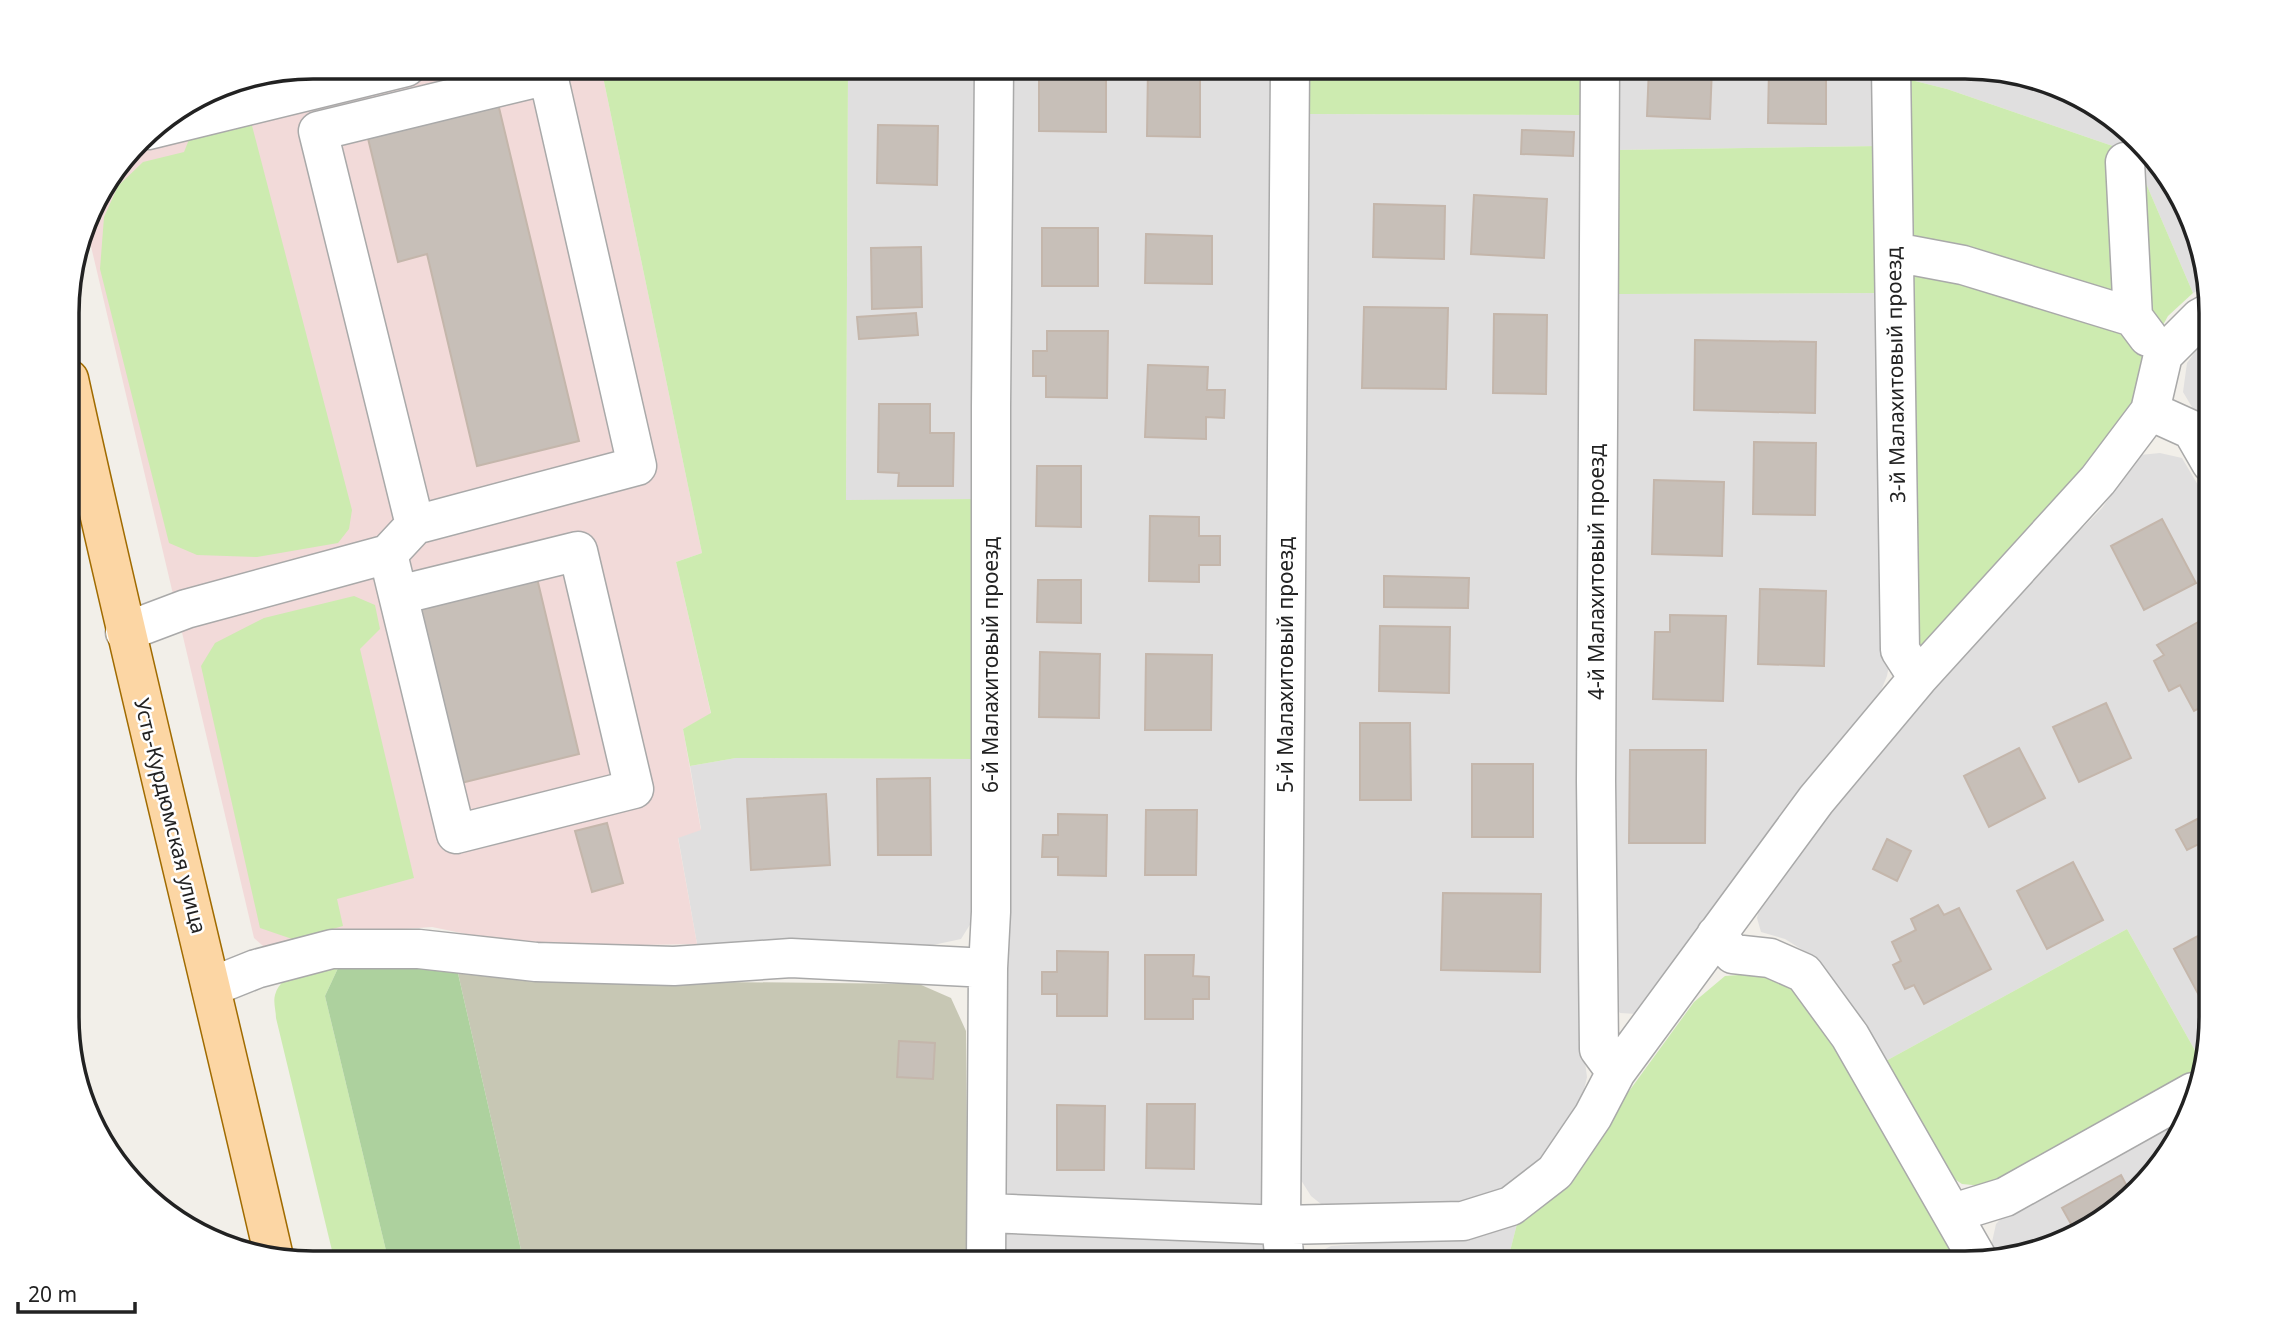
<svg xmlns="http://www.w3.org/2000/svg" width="2278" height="1330" font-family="'Noto Sans',sans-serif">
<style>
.residential{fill:#e0dfdf}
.commercial{fill:#f2dad9}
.construction{fill:#c7c7b4}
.grass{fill:#cdebb0}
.forest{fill:#add19e}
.building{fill:#c7bfb8;stroke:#c4b6ab;stroke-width:2}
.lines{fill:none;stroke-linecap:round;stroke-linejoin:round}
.minor-casing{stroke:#a9a9a9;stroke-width:41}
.major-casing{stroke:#a06b00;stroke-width:41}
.minor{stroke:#fff;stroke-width:38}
.major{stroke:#fcd6a4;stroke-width:38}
.labels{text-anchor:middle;stroke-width:5;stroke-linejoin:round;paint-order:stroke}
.street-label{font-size:21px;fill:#222;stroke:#fff}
.rim{fill:none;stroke:#222;stroke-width:3.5}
</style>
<rect width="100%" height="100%" fill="#f2efe9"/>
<path class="residential" d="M 848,67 L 976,67 L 976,499 L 846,501 Z
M 1008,67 L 1273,67 L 1265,1201 L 1245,1211 L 1010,1201 L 1002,1190 Z
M 1616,67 L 1879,67 L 1880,146 L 1617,150 Z
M 1906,67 L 1965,67 L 2088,99 L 2170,177 L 2207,286 L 2193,293 L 2133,153 L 1947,89 L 1907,79 Z
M 1308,114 L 1583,115 L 1583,1047 L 1587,1077 L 1579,1111 L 1536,1166 L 1500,1196 L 1457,1209 L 1326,1208 L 1311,1196 L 1299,1177 Z
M 1881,293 L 1891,654 L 1887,676 L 1880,693 L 1809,791 L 1637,1014 L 1620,1013 L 1612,1002 L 1619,294 Z
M 2211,330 L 2211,439 L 2183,392 L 2187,363 Z
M 2160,453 L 2182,458 L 2211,507 L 2211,1032 L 2202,1063 L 2127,929 L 1884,1062 L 1820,961 L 1785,939 L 1761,932 L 1757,918 L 1761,902 L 1924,690 L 2102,508 L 2140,455 Z
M 736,758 L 972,759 L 971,923 L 961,939 L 933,945 L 697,944 L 678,837 L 701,829 L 690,766 Z
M 2188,1110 L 2179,1140 L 2101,1222 L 1994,1259 L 1992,1242 L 1996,1224 L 2011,1208 Z
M 1517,1224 L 1507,1263 L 1304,1263 L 1305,1259 L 1331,1246 L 1465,1237 Z
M 1008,1227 L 1247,1232 L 1267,1245 L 1266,1263 L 1001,1263 L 1001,1234 Z"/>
<path class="commercial" d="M 313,67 L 601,67 L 702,553 L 676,562 L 711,714 L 683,729 L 701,830 L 678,838 L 697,944 L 530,947 L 432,927 L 344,933 L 273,949 L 263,946 L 254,938 L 86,225 L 92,204 L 150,128 L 219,85 Z"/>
<path class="construction" d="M 457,969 L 537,980 L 919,984 L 951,998 L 966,1031 L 968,1263 L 524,1263 Z"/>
<path class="grass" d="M 601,67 L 848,67 L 846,500 L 976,499 L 972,759 L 736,758 L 690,766 L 683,729 L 711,713 L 676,562 L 702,553 Z
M 1307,67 L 1583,67 L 1583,115 L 1308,114 Z
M 1907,79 L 1947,89 L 2133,153 L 2193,293 L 2168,316 L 2144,359 L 2133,403 L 2086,475 L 1923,646 L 1914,639 Z
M 250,118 L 352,510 L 349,529 L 338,543 L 257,557 L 197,555 L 169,543 L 100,269 L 104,217 L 118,186 L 143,162 L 184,152 L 192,132 Z
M 1880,146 L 1881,293 L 1619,294 L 1617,150 Z
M 354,596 L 375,605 L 380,629 L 360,649 L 414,878 L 337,899 L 343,926 L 295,940 L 260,928 L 201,666 L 215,643 L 264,618 Z
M 2127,929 L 2202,1063 L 2199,1073 L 2004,1185 L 1983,1186 L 1962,1184 L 1944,1172 L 1884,1062 Z
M 339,966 L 325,996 L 389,1263 L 335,1263 L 276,1018 C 276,1011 273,1002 275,995 C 282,969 318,970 339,966 Z
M 1752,974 L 1792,983 L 1834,1038 L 1957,1263 L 1507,1263 L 1517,1224 L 1570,1186 L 1608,1120 L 1694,1002 L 1725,976 Z"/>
<path class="forest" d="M 339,966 L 457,969 L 524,1263 L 389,1263 L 325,996 Z"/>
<path class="building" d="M 1148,67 L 1200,67 L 1200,137 L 1147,136 Z
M 1649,67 L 1712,67 L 1710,119 L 1647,116 Z
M 1769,67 L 1826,67 L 1826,124 L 1768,123 Z
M 1039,79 L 1106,80 L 1106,132 L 1039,131 Z
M 495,91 L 579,441 L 477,466 L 427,254 L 398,262 L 364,122 Z
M 878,125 L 938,126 L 937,185 L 877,183 Z
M 1522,130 L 1574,132 L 1573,156 L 1521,154 Z
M 1474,195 L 1547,199 L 1544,258 L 1471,254 Z
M 1374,204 L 1445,206 L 1444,259 L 1373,257 Z
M 1042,228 L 1098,228 L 1098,286 L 1042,286 Z
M 1146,234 L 1212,236 L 1212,284 L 1145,283 Z
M 921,247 L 922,307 L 872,309 L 871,248 Z
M 1364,307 L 1448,308 L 1446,389 L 1362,388 Z
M 916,313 L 918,335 L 859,339 L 857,317 Z
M 1494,314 L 1547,315 L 1546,394 L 1493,393 Z
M 1047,331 L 1108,331 L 1107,398 L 1046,397 L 1046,376 L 1033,376 L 1033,351 L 1047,351 Z
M 1695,340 L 1816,342 L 1815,413 L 1694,410 Z
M 1148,365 L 1208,367 L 1207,390 L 1225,390 L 1224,418 L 1206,417 L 1206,439 L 1145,437 Z
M 879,404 L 930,404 L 930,433 L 954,433 L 953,486 L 898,486 L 899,473 L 878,472 Z
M 1754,442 L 1816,443 L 1815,515 L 1753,514 Z
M 1037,466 L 1081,466 L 1081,527 L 1036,526 Z
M 1654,480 L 1724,482 L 1722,556 L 1652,554 Z
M 1150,516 L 1199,517 L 1199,536 L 1220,536 L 1220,565 L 1199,565 L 1199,582 L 1149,581 Z
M 2162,519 L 2196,583 L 2144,610 L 2111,546 Z
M 536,574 L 579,754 L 461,783 L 418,602 Z
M 1384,576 L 1469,578 L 1468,608 L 1384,607 Z
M 1038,580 L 1081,580 L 1081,623 L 1037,622 Z
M 1760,589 L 1826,591 L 1824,666 L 1758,664 Z
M 1670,615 L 1726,616 L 1723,701 L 1653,699 L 1655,632 L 1670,632 Z
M 2211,615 L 2211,702 L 2194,711 L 2180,685 L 2169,691 L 2154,661 L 2164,655 L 2157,645 Z
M 1380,626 L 1450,627 L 1449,693 L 1379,691 Z
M 1040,652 L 1100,654 L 1099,718 L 1039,717 Z
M 1146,654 L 1212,655 L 1211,730 L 1145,730 Z
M 2106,703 L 2131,758 L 2079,782 L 2053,727 Z
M 1360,723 L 1410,723 L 1411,800 L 1360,800 Z
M 2019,748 L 2045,798 L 1989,827 L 1964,776 Z
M 1630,750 L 1706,750 L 1705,843 L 1629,843 Z
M 1472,764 L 1533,764 L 1533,837 L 1472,837 Z
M 930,778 L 931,855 L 878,855 L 877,779 Z
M 826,794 L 830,865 L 751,870 L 747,799 Z
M 1146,810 L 1197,810 L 1196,875 L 1145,875 Z
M 2211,812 L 2211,838 L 2187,850 L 2176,830 Z
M 1058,814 L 1107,815 L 1106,876 L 1058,875 L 1058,857 L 1042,857 L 1043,835 L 1058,835 Z
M 607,823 L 623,883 L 592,892 L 575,831 Z
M 1887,839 L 1911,851 L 1897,881 L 1873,869 Z
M 2073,862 L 2103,920 L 2047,949 L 2017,891 Z
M 1443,893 L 1541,894 L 1540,972 L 1441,970 Z
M 1938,905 L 1944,915 L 1959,908 L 1991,969 L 1924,1004 L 1914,985 L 1905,989 L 1893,965 L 1901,961 L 1892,942 L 1916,930 L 1911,919 Z
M 2211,929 L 2211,996 L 2202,1001 L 2174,949 Z
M 1057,951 L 1108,952 L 1107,1016 L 1057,1016 L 1057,994 L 1042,994 L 1042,972 L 1057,972 Z
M 1145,955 L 1194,955 L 1193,976 L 1209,977 L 1209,999 L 1193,999 L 1193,1019 L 1145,1019 Z
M 899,1041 L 935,1043 L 933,1079 L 897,1077 Z
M 1147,1104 L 1195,1104 L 1194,1169 L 1146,1168 Z
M 1057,1105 L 1105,1106 L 1104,1170 L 1057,1170 Z
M 2121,1175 L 2130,1192 L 2102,1222 L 2075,1231 L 2062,1208 Z"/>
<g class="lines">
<g class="minor-casing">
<path id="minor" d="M 1600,67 L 1596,781 L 1599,1049 L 1616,1072
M 1891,67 L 1900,650 L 1918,678
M 148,130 L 406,67
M 2125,162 L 2133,317 L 2148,337
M 1894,252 L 1963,265 L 2133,317
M 2150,411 L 2192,430 L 2211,463
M 388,554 L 456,834 L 634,789 L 578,551 L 399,595
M 125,632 L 186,609 L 388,554 L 415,525 L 637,466 L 548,75 L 318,131 L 415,525
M 1716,935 L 1733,954 L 1770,958 L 1804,973 L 1850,1036 L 1980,1263
M 211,987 L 256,969 L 332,949 L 419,949 L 536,962 L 674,966 L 791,958 L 988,968
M 988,1213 L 1281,1225 L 1463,1221 L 1511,1206 L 1555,1172 L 1593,1116 L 1616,1072 L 1816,800 L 1918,678 L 2098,480 L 2150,411 L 2163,355 L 2200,318 L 2211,312
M 1953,1213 L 2005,1197 L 2193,1092
M 986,1263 L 988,968 L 991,912 L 991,406 L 994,67
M 1285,1263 L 1281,1225 L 1290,67"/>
</g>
<g class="major-casing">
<path id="major" d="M 69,379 C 133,671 206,961 273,1253"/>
</g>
<use href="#minor" class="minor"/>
<use href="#major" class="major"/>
</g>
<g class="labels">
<g class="street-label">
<text transform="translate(1896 375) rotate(-91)" y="7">3-й Малахитовый проезд</text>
<text transform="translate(1597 572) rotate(-90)" y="7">4-й Малахитовый проезд</text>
<text transform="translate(991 665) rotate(-90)" y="7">6-й Малахитовый проезд</text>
<text transform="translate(1286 665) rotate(-90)" y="7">5-й Малахитовый проезд</text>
<text transform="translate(170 816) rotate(76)" y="7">Усть-Курдюмская улица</text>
</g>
</g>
<path d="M0 0H2278V1330H0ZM313 79H1965A234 234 0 0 1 2199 313V1017A234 234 0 0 1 1965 1251H313A234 234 0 0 1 79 1017V313A234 234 0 0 1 313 79Z" fill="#fff" fill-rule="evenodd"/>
<path class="rim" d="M313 79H1965A234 234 0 0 1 2199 313V1017A234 234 0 0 1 1965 1251H313A234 234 0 0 1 79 1017V313A234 234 0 0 1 313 79Z"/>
<path d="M18 1302v10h117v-10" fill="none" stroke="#222222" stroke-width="3.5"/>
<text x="28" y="1302" font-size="21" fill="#222222" stroke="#ffffff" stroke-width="5" paint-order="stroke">20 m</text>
</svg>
